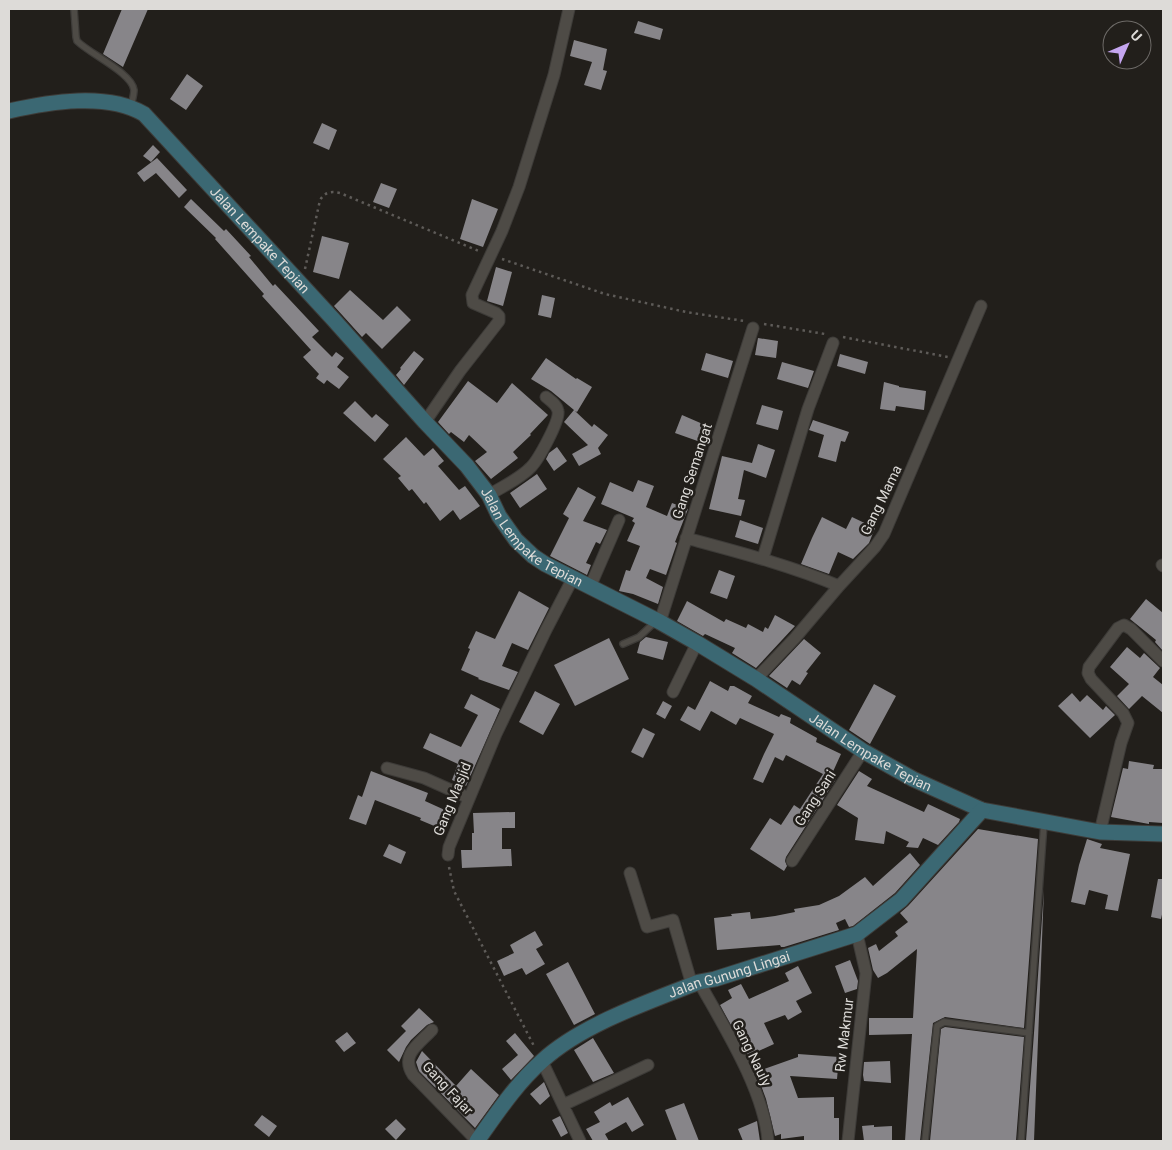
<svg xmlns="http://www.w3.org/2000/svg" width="1172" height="1150" font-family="Roboto,sans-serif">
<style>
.building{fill:#878589}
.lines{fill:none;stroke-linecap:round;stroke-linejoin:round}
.lane-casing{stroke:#3d3b38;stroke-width:8}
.street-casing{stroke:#3d3b38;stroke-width:13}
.secondary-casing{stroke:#3d3b38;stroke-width:17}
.path{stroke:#5e5b58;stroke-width:2.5;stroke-dasharray:2.5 4;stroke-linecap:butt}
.lane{stroke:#4e4b46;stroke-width:5.5}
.street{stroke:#4e4b46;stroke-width:11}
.secondary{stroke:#3b6873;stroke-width:15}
.labels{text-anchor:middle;stroke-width:5;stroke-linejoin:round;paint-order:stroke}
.street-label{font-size:14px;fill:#dddbd8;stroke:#221f1b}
</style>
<rect width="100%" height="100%" fill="#221f1b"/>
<path class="building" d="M 122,9 L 148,9 L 123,67 L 103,54 Z
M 638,21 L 663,29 L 660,40 L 634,33 Z
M 574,40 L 607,49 L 603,70 L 607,71 L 601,90 L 584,85 L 592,62 L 570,56 Z
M 187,74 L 203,86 L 186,110 L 170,99 Z
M 322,123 L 337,130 L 329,150 L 313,143 Z
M 153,145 L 160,152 L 151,162 L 143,156 Z
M 157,158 L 187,190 L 179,198 L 156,173 L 144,182 L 137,173 Z
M 381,183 L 397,189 L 389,208 L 373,202 Z
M 191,199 L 224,231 L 226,229 L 251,256 L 249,257 L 273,286 L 275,284 L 319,331 L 312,337 L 332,357 L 336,352 L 344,358 L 337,367 L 349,377 L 339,389 L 327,380 L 324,384 L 316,378 L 319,374 L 303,357 L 311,350 L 262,296 L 264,294 L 215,239 L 216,238 L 184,207 Z
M 472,199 L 498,209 L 483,247 L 460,239 Z
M 322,236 L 349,243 L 339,279 L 313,272 Z
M 496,267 L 512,272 L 503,306 L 487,301 Z
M 350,290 L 383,320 L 397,306 L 411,320 L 382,349 L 366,333 L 362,337 L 334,306 Z
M 542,295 L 555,298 L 551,318 L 538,315 Z
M 758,338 L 778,341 L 776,358 L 755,355 Z
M 414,351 L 424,359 L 404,385 L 396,375 L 401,369 L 400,368 Z
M 706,353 L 733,361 L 728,378 L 701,370 Z
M 840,354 L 868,362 L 865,374 L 837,366 Z
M 546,358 L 576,379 L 577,378 L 592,387 L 577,412 L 575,411 L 592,427 L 594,424 L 608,435 L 598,448 L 601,454 L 579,466 L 572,454 L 588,445 L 564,422 L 574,410 L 551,391 L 531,379 Z
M 782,362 L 814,371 L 808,388 L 777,379 Z
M 468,381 L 497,403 L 512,383 L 548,415 L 530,434 L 531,435 L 513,452 L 518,458 L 491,479 L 475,461 L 487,452 L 469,435 L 464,442 L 451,432 L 449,434 L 438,422 Z
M 884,382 L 899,386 L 899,387 L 926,391 L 924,410 L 896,406 L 895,411 L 880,409 Z
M 355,401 L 372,418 L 376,414 L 389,425 L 375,442 L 343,413 Z
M 762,405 L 783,411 L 778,430 L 756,424 Z
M 682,415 L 712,428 L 706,444 L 675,433 Z
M 813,420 L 849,432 L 845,442 L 841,441 L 836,462 L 818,457 L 824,435 L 809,430 Z
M 406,437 L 424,456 L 433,448 L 444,461 L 438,466 L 459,490 L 465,486 L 480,506 L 460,520 L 453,510 L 440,521 L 426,502 L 424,504 L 412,489 L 409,491 L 398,478 L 401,476 L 383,459 Z
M 758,444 L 775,450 L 766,478 L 744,470 L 738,499 L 745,500 L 741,516 L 709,509 L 722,456 L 752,463 Z
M 557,447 L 567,461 L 554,471 L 546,459 L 549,453 Z
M 537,474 L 547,489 L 520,508 L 510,493 Z
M 638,480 L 654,486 L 646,507 L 667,516 L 672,503 L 688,509 L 675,542 L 677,543 L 666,575 L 650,569 L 646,578 L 663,587 L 658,604 L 633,594 L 619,591 L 626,570 L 630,571 L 640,546 L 627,541 L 635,523 L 632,521 L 634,518 L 601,504 L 610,482 L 633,492 Z
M 578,487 L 596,497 L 583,521 L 607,530 L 600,544 L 596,542 L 586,563 L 591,565 L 587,575 L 550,556 L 569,518 L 563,514 Z
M 822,517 L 846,529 L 852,517 L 875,528 L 869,543 L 853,559 L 838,552 L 829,574 L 801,564 L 812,538 Z
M 740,520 L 763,528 L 758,544 L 735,537 Z
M 719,570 L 735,576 L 727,599 L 710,593 Z
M 519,591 L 549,608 L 528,650 L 512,643 L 502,666 L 518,672 L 509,690 L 478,679 L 479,678 L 461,670 L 470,649 L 468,648 L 476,631 L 495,639 Z
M 1146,599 L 1163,613 L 1163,651 L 1155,642 L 1156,640 L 1130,619 Z
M 687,601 L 724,622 L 726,619 L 746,628 L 748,624 L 763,632 L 765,627 L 768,629 L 775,615 L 795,626 L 756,668 L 732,653 L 735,648 L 705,634 L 703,636 L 677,621 Z
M 646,637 L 668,642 L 663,660 L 637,653 L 640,642 Z
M 609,638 L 629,679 L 575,706 L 554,665 Z
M 804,639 L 821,653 L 806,672 L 808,673 L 800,685 L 792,680 L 787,688 L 769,676 Z
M 1127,647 L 1140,658 L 1144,653 L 1160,668 L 1153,677 L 1163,685 L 1163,713 L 1142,696 L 1129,709 L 1117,696 L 1129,684 L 1110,667 Z
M 710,681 L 728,691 L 730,686 L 734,686 L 752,696 L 748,703 L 779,717 L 781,714 L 791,718 L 790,723 L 817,738 L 816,742 L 841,754 L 831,776 L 836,779 L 786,857 L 785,861 L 787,866 L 784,871 L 750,849 L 770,818 L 781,825 L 794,805 L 800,809 L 823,774 L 786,755 L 783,761 L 775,757 L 763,783 L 753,779 L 764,754 L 774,734 L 740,718 L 736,725 L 713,712 L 711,711 L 700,731 L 680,720 L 688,706 L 695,710 Z
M 874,684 L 896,696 L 870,744 L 849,730 Z
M 535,691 L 560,704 L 543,735 L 519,722 Z
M 1072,693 L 1080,702 L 1087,695 L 1103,710 L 1106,706 L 1115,715 L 1090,738 L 1058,706 Z
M 471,694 L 500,709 L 466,786 L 452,780 L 458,764 L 423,748 L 430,733 L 461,747 L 478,715 L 464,708 Z
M 663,701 L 672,706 L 665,719 L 656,714 Z
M 643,728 L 655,734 L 643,758 L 631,752 Z
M 1129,761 L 1154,765 L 1153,769 L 1163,769 L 1163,823 L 1149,822 L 1149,824 L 1111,817 L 1123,768 L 1128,769 Z
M 371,771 L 428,793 L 425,801 L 447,811 L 439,828 L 420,820 L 421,818 L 375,800 L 366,825 L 349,819 L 358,795 L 362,797 Z
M 859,771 L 872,779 L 867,786 L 924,812 L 928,804 L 960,819 L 959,822 L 938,845 L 923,838 L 918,848 L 906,847 L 909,842 L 886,831 L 884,844 L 855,840 L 858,818 L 837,805 Z
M 515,812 L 515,828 L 502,828 L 502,849 L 511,849 L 512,866 L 462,868 L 461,850 L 472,850 L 472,833 L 474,833 L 473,813 Z
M 978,829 L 1038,839 L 1024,1028 L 945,1017 L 933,1023 L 920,1141 L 905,1141 L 912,1034 L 869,1035 L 869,1018 L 913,1018 L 917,949 L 887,973 L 878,978 L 873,970 L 868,948 L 876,944 L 879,951 L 898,936 L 895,932 L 908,922 L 900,913 L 908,906 Z
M 1087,839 L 1102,844 L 1100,848 L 1130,854 L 1118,911 L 1105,909 L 1108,895 L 1089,890 L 1085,905 L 1071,902 L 1079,865 Z
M 389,844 L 406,852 L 401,864 L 383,856 Z
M 910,853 L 920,865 L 895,893 L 853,926 L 849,927 L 845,919 L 836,923 L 839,930 L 784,947 L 781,947 L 780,945 L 717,950 L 714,918 L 732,916 L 731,914 L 750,912 L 751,919 L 775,916 L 795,912 L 794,909 L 819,905 L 839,896 L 865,877 L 873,886 Z
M 1158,879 L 1163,879 L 1163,910 L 1161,919 L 1151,917 Z
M 1044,889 L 1034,1141 L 1026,1141 L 1034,1033 Z
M 535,931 L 543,945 L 536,949 L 545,964 L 526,975 L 522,968 L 504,976 L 497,961 L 514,953 L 510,945 Z
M 850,960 L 858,981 L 857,989 L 845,993 L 835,966 Z
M 568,962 L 595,1014 L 574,1025 L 546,974 Z
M 798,966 L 812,993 L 796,1001 L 802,1012 L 788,1020 L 785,1015 L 764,1023 L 774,1044 L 748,1056 L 720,1005 L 732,998 L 728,990 L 741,984 L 749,999 L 789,981 L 785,973 Z
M 419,1008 L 434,1022 L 427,1025 L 411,1040 L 406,1047 L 399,1062 L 387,1050 L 406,1031 L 401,1026 Z
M 945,1027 L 1024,1037 L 1016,1141 L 930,1141 L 941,1029 Z
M 347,1032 L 356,1043 L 344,1052 L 335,1041 Z
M 515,1033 L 534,1056 L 511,1080 L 502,1069 L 518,1055 L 506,1041 Z
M 593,1038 L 614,1073 L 593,1082 L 574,1050 Z
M 422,1051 L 456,1086 L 471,1069 L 499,1095 L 475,1128 L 419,1071 L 416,1062 Z
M 798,1054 L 839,1057 L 837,1079 L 790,1076 L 798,1098 L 834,1097 L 834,1118 L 839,1118 L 839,1141 L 804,1141 L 804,1136 L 781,1139 L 781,1134 L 775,1136 L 766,1099 L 756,1072 L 798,1057 Z
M 890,1061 L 891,1083 L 864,1081 L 863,1075 L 864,1062 Z
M 544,1082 L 550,1096 L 540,1105 L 530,1094 Z
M 628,1097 L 644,1125 L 632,1132 L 626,1122 L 605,1134 L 609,1141 L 593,1141 L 586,1129 L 600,1122 L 594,1112 L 610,1102 L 612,1106 Z
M 684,1103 L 699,1141 L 677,1141 L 665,1110 Z
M 262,1115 L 277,1126 L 269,1137 L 254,1125 Z
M 560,1116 L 568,1133 L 561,1137 L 552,1120 Z
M 396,1119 L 406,1129 L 396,1140 L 385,1129 Z
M 757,1121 L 760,1141 L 743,1141 L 738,1129 Z
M 874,1125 L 874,1127 L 892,1126 L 892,1141 L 864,1141 L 862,1126 Z"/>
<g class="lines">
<g class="lane-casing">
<path id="lane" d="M 74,9 L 76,37 L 77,41 C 90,54 132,73 134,90 C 134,95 132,101 131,106
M 623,644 L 639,637 L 655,622
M 925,1141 L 937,1026 L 944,1022 L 1029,1033
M 1021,1141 L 1044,823"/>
</g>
<g class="street-casing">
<path id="street" d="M 425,422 L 460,371 L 499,321 L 499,316 L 496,313 L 473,303 L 472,295 L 502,231 L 519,187 L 554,75 L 569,9
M 489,495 C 503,486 520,479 531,467 C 538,460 560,421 558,411 C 557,405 551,401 546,397
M 686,538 C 738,552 789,565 839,586
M 763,558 L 808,409 L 833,343
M 1162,565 L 1163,566
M 590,587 L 619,520
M 660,622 L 753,328
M 756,679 L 795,638 L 839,586 L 875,547 L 884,534 L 981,306
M 673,692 L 697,643
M 387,768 L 424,778 L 469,798
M 1100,832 L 1121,743 L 1128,723 L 1123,713 L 1091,679 L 1088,673 L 1089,667 L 1118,628 L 1124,625 L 1131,629 L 1163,661
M 448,855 L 449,847 L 496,734 L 546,630 L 573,578
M 792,861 L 863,751
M 630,873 L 647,927 L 673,920 L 692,985
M 699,982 C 724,1027 764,1090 768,1141
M 432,1030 C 418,1045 400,1055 413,1075 L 477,1141
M 542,1061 L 580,1141
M 563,1105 L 648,1065
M 848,1141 L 866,973 L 857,934"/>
</g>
<g class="secondary-casing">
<g id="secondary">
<path id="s1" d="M 9,111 C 49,102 107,92 144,114 L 333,319 L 425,422 L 467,466 L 489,495 L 499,516 L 516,540 L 533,556 L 545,564 L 660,622 L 697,643 L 756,679 L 863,751 L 913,779 L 982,810 L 1100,832 L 1163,834"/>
<path id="s2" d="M 477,1141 C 497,1113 516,1084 542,1061 C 581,1025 650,1001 699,982 L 715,979 L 857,934 L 901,900 L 982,810"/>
</g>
</g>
<path class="path" d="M 502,259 L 605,294 L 686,312 L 744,321
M 305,269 L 320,200 C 325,192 331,191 340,193 L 481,252
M 764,324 L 825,334
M 843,337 L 948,357
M 449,867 L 454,891 L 535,1048"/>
<use href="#lane" class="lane"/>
<use href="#street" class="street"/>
<use href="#secondary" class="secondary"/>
</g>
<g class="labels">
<g class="street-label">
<text dy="5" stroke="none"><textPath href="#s1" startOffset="309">Jalan Lempake Tepian</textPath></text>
<text transform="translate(692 471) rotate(-72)" y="5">Gang Semangat</text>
<text transform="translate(881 500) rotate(-64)" y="5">Gang Mama</text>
<text dy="5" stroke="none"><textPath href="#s1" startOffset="714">Jalan Lempake Tepian</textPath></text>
<text dy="5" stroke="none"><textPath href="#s1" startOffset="1119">Jalan Lempake Tepian</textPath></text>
<text transform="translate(815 798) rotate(-57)" y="5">Gang Sani</text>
<text transform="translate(452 799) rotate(-68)" y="5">Gang Masjid</text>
<text dy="5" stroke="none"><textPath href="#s2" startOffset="311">Jalan Gunung Lingai</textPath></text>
<text transform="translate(844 1035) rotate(-83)" y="5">Rw Makmur</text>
<text transform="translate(752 1053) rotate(64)" y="5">Gang Nauly</text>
<text transform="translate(448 1088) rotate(47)" y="5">Gang Fajar</text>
</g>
</g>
<rect width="1172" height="1150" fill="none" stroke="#dddbd8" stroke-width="20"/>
<g transform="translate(1127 45) rotate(45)"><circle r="24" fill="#221f1b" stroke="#6d6a67"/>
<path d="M0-4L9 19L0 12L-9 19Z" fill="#c5a6f0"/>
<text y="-8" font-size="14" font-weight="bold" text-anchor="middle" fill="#dddbd8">U</text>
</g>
</svg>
